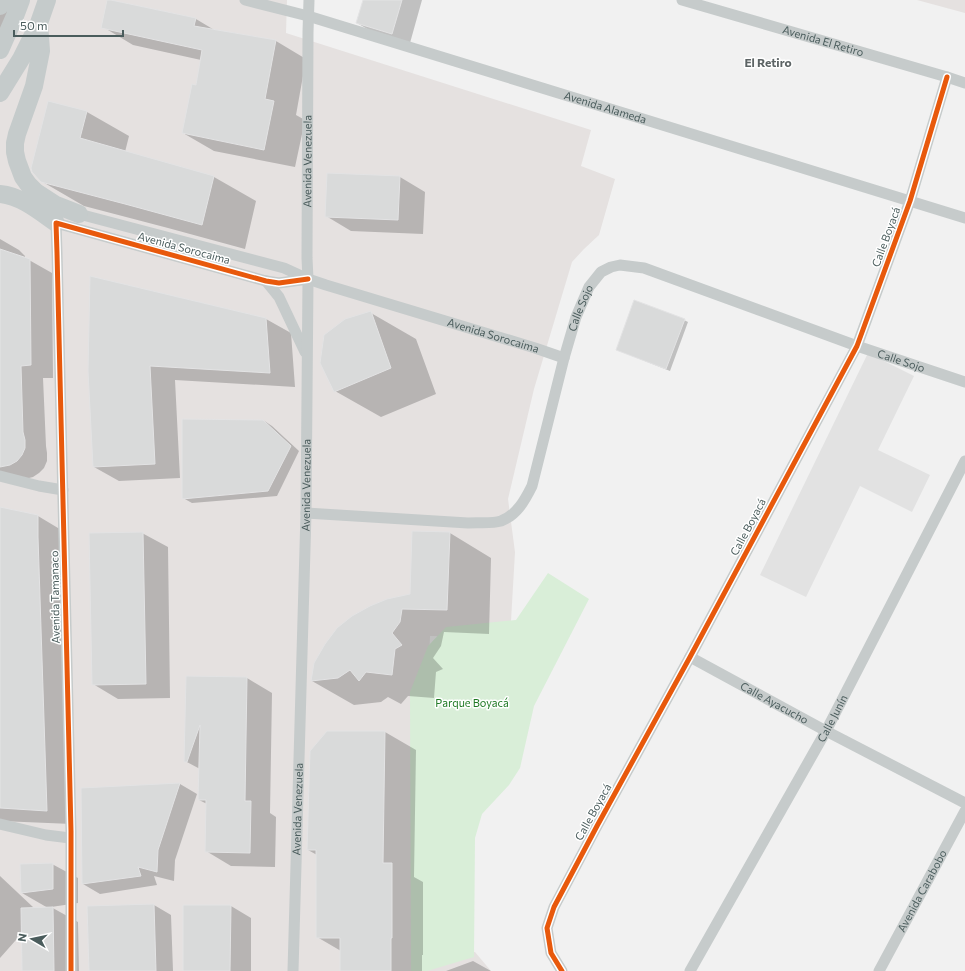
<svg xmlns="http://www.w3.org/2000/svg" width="965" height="971" font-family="Commissioner,sans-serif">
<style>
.commercial{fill:#e5e1e0}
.education{fill:#e2e2e2}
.green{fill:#d9eed8}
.shadow{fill:#0003}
.building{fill:#d9dada;stroke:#e3e3e4}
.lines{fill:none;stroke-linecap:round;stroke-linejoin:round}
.minor{stroke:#c6cbcb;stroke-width:11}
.primary{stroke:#c5cbcb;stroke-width:18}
.cycleway-casing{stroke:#fff;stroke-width:8}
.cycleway{stroke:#e8590c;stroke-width:5}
.labels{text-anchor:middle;stroke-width:3;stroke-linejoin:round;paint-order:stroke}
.street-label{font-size:11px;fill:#4a5c5c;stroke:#fff}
.park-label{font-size:11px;fill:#1f7924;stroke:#fff}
.neighbourhood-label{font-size:12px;font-weight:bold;fill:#5d6465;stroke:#fff}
</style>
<rect width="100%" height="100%" fill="#f1f1f1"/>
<path class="commercial" d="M 0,0 L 287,0 L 286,33 L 591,130 L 581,166 L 615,179 L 599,235 L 584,249 L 572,262 L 534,389 L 508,499 L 515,552 L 510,638 L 430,636 L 416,950 L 475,952 L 491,971 L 0,971 Z
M 917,0 L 965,0 L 965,13 Z"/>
<path class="education" d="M 868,353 L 914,376 L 878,450 L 930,475 L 912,512 L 860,486 L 806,597 L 760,575 Z"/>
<path class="green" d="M 548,573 L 589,599 L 534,706 L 520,768 L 509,785 L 482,814 L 475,838 L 474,957 L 427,971 L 411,971 L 410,692 L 428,646 L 446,627 L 516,620 Z"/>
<path class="shadow" d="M 0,0 L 21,9 L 0,46 Z
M 364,0 L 422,0 L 410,43 L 374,33 L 357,23 Z
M 196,19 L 216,31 L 276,41 L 306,59 L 296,115 L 305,120 L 295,167 L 214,151 L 183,133 L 196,86 L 201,60 L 133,45 L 103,27 Z
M 48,102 L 87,112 L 129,136 L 125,152 L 214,177 L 256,201 L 245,249 L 168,228 L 84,206 L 41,181 Z
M 328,174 L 400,177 L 425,192 L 423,234 L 351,231 L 326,216 Z
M 0,239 L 19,250 L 25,256 L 25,259 L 29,260 L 52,273 L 53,378 L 43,378 L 46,446 L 47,453 L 47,461 L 44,468 L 39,473 L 33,477 L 25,479 L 0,472 Z
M 371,313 L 416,339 L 436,394 L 381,417 L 335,391 Z
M 266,319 L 291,333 L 295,387 L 175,380 L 180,478 L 119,481 L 94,467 L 89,371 Z
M 684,320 L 688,322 L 670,371 L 617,350 Z
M 263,420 L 272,426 L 299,451 L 277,496 L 192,503 L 183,498 Z
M 0,508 L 38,516 L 63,531 L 72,824 L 0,821 Z
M 142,533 L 168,547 L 170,698 L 118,699 L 93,684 Z
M 450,533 L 491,558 L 489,634 L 444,632 L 441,646 L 433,658 L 443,669 L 436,672 L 434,698 L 408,696 L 401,704 L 388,697 L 381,702 L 354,705 L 312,681 L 411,595 Z
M 187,677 L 247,678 L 272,693 L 270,813 L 276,817 L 275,867 L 231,866 L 206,851 L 207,804 L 199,800 L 200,769 L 185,761 Z
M 328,732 L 385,732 L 416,750 L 414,877 L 423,882 L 423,955 L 422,955 L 422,971 L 341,971 L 341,951 L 317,937 L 317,855 L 308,850 Z
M 180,784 L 197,794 L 175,860 L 174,881 L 154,876 L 157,885 L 100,894 L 83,884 L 82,789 Z
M 52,864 L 78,878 L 78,903 L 51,907 L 78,922 L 79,971 L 23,971 L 23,932 L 0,958 L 0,876 L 34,908 L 48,908 L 22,893 Z
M 154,905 L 171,915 L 173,971 L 90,971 L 88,907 Z
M 231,906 L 251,918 L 251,971 L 184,971 Z
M 473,961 L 491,971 L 446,971 Z"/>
<path class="building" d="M 107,0 L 111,0 L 196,18 L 194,26 L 276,40 L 265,99 L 274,101 L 264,150 L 182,133 L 192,84 L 196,85 L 202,50 L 101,28 Z
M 363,0 L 402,0 L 392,34 L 356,23 Z
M 48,101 L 87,111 L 80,138 L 214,176 L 202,225 L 125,204 L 41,182 L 32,172 L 31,168 Z
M 327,173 L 400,176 L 398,220 L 325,217 Z
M 0,249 L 30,259 L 31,365 L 21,366 L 23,432 L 25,440 L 25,448 L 22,455 L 17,461 L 10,465 L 0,467 Z
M 90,276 L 266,318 L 270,373 L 150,366 L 155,464 L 93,467 L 88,371 Z
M 634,300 L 685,319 L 666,369 L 616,350 Z
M 371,311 L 391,368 L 334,392 L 320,363 L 324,335 L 345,319 Z
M 182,419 L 263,420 L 291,446 L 268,491 L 182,499 Z
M 0,507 L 38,515 L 38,537 L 47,811 L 0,808 Z
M 412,531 L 450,532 L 447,610 L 402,609 L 400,622 L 392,633 L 402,645 L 395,649 L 392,675 L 366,672 L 359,681 L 350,670 L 338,678 L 311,681 L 314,663 L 325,644 L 337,628 L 352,616 L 370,606 L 387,599 L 410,594 Z
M 143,532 L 146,684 L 92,685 L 89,533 Z
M 186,676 L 247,677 L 245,801 L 251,801 L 250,853 L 205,852 L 206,800 L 198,800 L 200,725 L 187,762 L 184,762 Z
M 327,731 L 385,731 L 383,863 L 392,863 L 392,938 L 391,938 L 391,971 L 340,971 L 340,938 L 316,938 L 316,850 L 307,850 L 310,751 Z
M 180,783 L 158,850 L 157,872 L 138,867 L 141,876 L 82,884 L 81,788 Z
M 53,863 L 53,889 L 21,893 L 20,864 Z
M 154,904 L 156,971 L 89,971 L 87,906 Z
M 183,905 L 231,905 L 230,971 L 183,971 Z
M 53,907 L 54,971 L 22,971 L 21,908 Z"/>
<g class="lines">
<g class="minor">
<path id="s1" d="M 245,0 L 308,16 L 965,218"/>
<path id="s2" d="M 682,0 L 947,77 L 965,83"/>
<path id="s3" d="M 79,214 L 284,268 L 308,279 L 326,285 L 535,348 L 564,358"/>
<path d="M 266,281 L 279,297 L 305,352"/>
<path d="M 0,476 L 39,486 L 63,490"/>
<path id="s4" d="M 306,513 L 468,523 C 479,522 491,524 501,521 C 517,515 525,500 532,486 L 564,358 L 576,317 L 589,287 L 601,272 L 611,267 L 620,265 L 644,268 L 857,346 L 965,382"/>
<path id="s5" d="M 690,657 L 826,731 L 965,803"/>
<path d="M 0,824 L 46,835 L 70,838"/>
<path d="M 71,971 L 71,831 L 57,253 L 56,223 L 266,281 L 279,283 L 308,279"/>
<path id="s6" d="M 293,971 L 306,513 L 308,279 L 307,258 L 308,32 L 309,0"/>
<path d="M 562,971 L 551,953 L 547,928 L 554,907 L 597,826 L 690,657 L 857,346 L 910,201 L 947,77"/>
<path id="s7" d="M 690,971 L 826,731 L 965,461"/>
<path id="s8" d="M 879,971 L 965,811"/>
</g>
<path class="primary" d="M 0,6 L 3,0
M 39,23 L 41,51 L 34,86 L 17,134 L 15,143 L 15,152 L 17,161 L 23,177 L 28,184 L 36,192 L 56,205 L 79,214
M 0,50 L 15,16 L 21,0
M 0,93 L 21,59 L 39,23 L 47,0
M 0,194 C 21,196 39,211 56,223"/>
<g class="cycleway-casing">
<path id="cycleway" d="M 71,971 L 71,831 L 57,253 L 56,223 L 266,281 L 279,283 L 308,279
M 562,971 L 551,953 L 547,928 L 554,907 L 597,826 L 690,657 L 857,346 L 910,201 L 947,77"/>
</g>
<use href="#cycleway" class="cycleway"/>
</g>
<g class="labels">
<g class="street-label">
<text dy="4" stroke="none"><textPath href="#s2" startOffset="147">Avenida El Retiro</textPath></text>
<text dy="4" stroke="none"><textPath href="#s1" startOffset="376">Avenida Alameda</textPath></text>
<text dy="4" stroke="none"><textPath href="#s6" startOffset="810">Avenida Venezuela</textPath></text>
<text transform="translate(886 237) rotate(-70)" y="4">Calle Boyacá</text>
<text transform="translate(184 248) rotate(15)" y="4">Avenida Sorocaima</text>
<text dy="4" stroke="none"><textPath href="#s4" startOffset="428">Calle Sojo</textPath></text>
<text dy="4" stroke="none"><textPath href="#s3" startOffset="432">Avenida Sorocaima</textPath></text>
<text dy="4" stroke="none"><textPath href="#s4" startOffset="788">Calle Sojo</textPath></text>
<text dy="4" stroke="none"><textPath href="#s6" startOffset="486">Avenida Venezuela</textPath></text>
<text transform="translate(748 527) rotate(-62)" y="4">Calle Boyacá</text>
<text transform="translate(55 597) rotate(-91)" y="4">Avenida Tamanaco</text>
<text dy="4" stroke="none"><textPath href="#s5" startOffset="96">Calle Ayacucho</textPath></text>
<text dy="4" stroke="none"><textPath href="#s7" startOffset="290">Calle Junín</textPath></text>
<text dy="4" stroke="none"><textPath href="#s6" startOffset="162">Avenida Venezuela</textPath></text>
<text transform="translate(593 812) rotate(-61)" y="4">Calle Boyacá</text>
<text dy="4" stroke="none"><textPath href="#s8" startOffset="91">Avenida Carabobo</textPath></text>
</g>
<g class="park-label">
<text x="472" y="707">Parque Boyacá</text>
</g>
<g class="neighbourhood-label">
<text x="768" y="67">El Retiro</text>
</g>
</g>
<g transform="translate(32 939) rotate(279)" stroke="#ffffff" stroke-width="3" paint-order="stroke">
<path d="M0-3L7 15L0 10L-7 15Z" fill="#4a5c5c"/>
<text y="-6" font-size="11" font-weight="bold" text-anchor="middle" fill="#4a5c5c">N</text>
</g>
<path d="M14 30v6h109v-6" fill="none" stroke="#4a5c5c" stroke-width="2"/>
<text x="20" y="30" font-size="12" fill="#4a5c5c" stroke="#ffffff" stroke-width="3" paint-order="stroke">50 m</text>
</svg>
